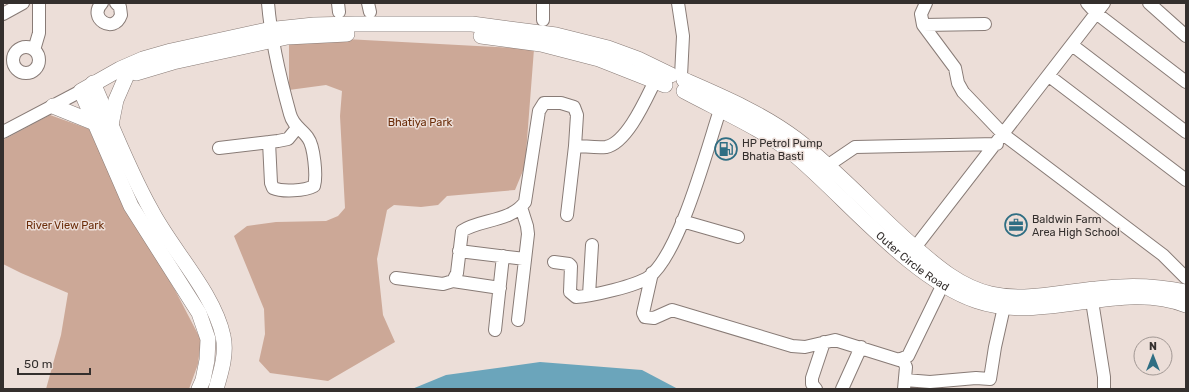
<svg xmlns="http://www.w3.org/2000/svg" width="1189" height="392" font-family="Rubik,sans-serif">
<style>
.green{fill:#cca897}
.water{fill:#6ba5bb}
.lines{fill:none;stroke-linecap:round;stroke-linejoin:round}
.minor-casing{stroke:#887b76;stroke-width:14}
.major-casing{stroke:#887b76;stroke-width:16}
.minor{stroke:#fff;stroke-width:12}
.major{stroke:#fff;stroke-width:15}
.labels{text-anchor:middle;stroke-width:3;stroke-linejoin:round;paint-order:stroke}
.park-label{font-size:11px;fill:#6b2d0a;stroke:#ecded8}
.poi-label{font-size:11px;fill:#342f2d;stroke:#ecded8;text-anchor:start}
.street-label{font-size:11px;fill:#342f2d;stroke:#ecded8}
</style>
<rect width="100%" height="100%" fill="#ecded8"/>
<path class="green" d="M 289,36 L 534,49 L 525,166 L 515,190 L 447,196 L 438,205 L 421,207 L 394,205 L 387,210 L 377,259 L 383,315 L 395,342 L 328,381 L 270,373 L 259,361 L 265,334 L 264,309 L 234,236 L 247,226 L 276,222 L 326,221 L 338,216 L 345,208 L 340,116 L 342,91 L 326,85 L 289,90 Z
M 50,115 L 89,129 L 119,195 L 175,290 L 201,340 L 198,364 L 189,389 L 46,389 L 61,335 L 68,293 L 21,273 L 3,264 L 3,140 Z"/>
<path class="water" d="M 540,362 L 642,370 L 678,389 L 412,389 L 446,375 Z"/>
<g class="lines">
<g class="minor-casing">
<path id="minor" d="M 102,3 C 87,18 114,35 121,15 L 120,7 L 116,3
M 268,3 C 271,40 280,78 290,114 C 293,126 302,129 308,138 C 314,146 317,176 314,186 C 305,191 282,192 273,188 L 271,183 L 269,142
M 338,3 L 339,12
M 368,3 L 370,12
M 543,3 L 543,20
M 678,3 L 683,36 L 681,76
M 926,3 L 921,14 L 923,25 L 955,68 L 958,83 L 963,92 L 1004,135 L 1163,255 L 1186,278
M 1087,3 L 1096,13 L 1186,82
M 1149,3 L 1186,36
M 3,14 L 23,3
M 923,25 L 985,24
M 1072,45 L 1186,132
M13 60a13 13 0 1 1 26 0a13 13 0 1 1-26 0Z
M 34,50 L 39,33 L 39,3
M 1049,76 L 1186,180
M 3,132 L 81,91
M 219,148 L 278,141 L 288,139 L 297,128
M 827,166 L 855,147 L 997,144
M 567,215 L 575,146
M 682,221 L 738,237
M 459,251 L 525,259
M 910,254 L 1104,3
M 554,262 L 569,264 L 571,266 L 570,292 L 576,297 C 592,296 636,286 649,277 C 680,253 707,149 720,110
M 652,273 L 643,313 L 645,317 L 654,318 L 672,310 L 792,346 L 805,347 L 835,340 L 899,360 L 908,356 L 943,284
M 396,278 L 443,284 L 453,281 L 457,273 L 462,231 C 480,219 511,222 525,202 L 539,111 L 544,103 L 561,103 L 574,107 L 577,115 L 575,146 C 584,146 596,148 606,147 C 627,143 646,99 655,81
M 453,281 L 500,288
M 589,295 L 592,245
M 1092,301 L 1104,377 L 1104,389
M 518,320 L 528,234 L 527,226 L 521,207
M 495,330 L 503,256
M 903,360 L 906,367 L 904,389
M 905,380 L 930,382 L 976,378 L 990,379 L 995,347 L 1004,307
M 816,389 L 812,384 L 812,378 L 824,342
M 842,389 L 861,347"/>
</g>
<g class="major-casing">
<g id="major">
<path d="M 481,36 L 541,44 L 599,59 L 665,85"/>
<path d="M 136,73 L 173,62 L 287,37 L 347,34"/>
<path d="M 684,80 C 723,97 763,114 796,139 C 838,171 873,211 912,245 C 936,266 960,287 991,294 C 1027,302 1060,292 1096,289 C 1126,285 1157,286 1186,292"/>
<path d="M 93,83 C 112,126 128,169 151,210 C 171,249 214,293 223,336 C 227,353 221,372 216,389"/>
<path id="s1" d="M 684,91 C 721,111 764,129 796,156 C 849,201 912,279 977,301 C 1045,324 1121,279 1186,305"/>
<path d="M 53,106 L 95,123"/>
<path d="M 111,125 L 116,100 L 126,77"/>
<path d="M 199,389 L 203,380 L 207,360 L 208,339 L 199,313 L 131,206 L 81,91 L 120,69 L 143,59 L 171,51 L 267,30 L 314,25 L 355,24 L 472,24 L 556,35 L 608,48 L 638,59 L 671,75"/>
</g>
</g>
<use href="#minor" class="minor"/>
<use href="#major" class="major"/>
</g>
<defs>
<g id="fuel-ring" transform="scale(1.15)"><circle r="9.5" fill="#ecded8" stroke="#2f6e83" stroke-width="1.5"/><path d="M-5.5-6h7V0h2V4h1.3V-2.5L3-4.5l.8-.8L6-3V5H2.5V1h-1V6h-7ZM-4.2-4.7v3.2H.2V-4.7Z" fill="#2f6e83"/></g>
<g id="office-ring" transform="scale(1.15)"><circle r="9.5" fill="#ecded8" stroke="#2f6e83" stroke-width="1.5"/><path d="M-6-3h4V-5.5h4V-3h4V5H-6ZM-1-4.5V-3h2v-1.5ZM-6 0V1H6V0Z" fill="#2f6e83"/></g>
</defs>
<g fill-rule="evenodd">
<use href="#fuel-ring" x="726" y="149"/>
<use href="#office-ring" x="1016" y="225"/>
</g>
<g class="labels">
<g class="park-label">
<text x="420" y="126">Bhatiya Park</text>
<text x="65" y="229">River View Park</text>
</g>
<g class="poi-label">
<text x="742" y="147">HP Petrol Pump<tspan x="742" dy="13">Bhatia Basti</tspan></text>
<text x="1032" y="223">Baldwin Farm<tspan x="1032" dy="13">Area High School</tspan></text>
</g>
<g class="street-label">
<text dy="4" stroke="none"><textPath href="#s1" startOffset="287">Outer Circle Road</textPath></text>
</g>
</g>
<rect width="1189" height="392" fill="none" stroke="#342f2d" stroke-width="8"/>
<g transform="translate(1153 356)"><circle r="19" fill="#ecded8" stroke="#a29894"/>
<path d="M0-3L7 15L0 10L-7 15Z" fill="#2f6e83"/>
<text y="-6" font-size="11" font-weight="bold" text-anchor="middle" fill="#342f2d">N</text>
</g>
<path d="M18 368v6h72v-6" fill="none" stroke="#342f2d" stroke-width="2"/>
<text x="24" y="368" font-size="12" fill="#342f2d" stroke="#ecded8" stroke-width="3" paint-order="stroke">50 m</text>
</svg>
